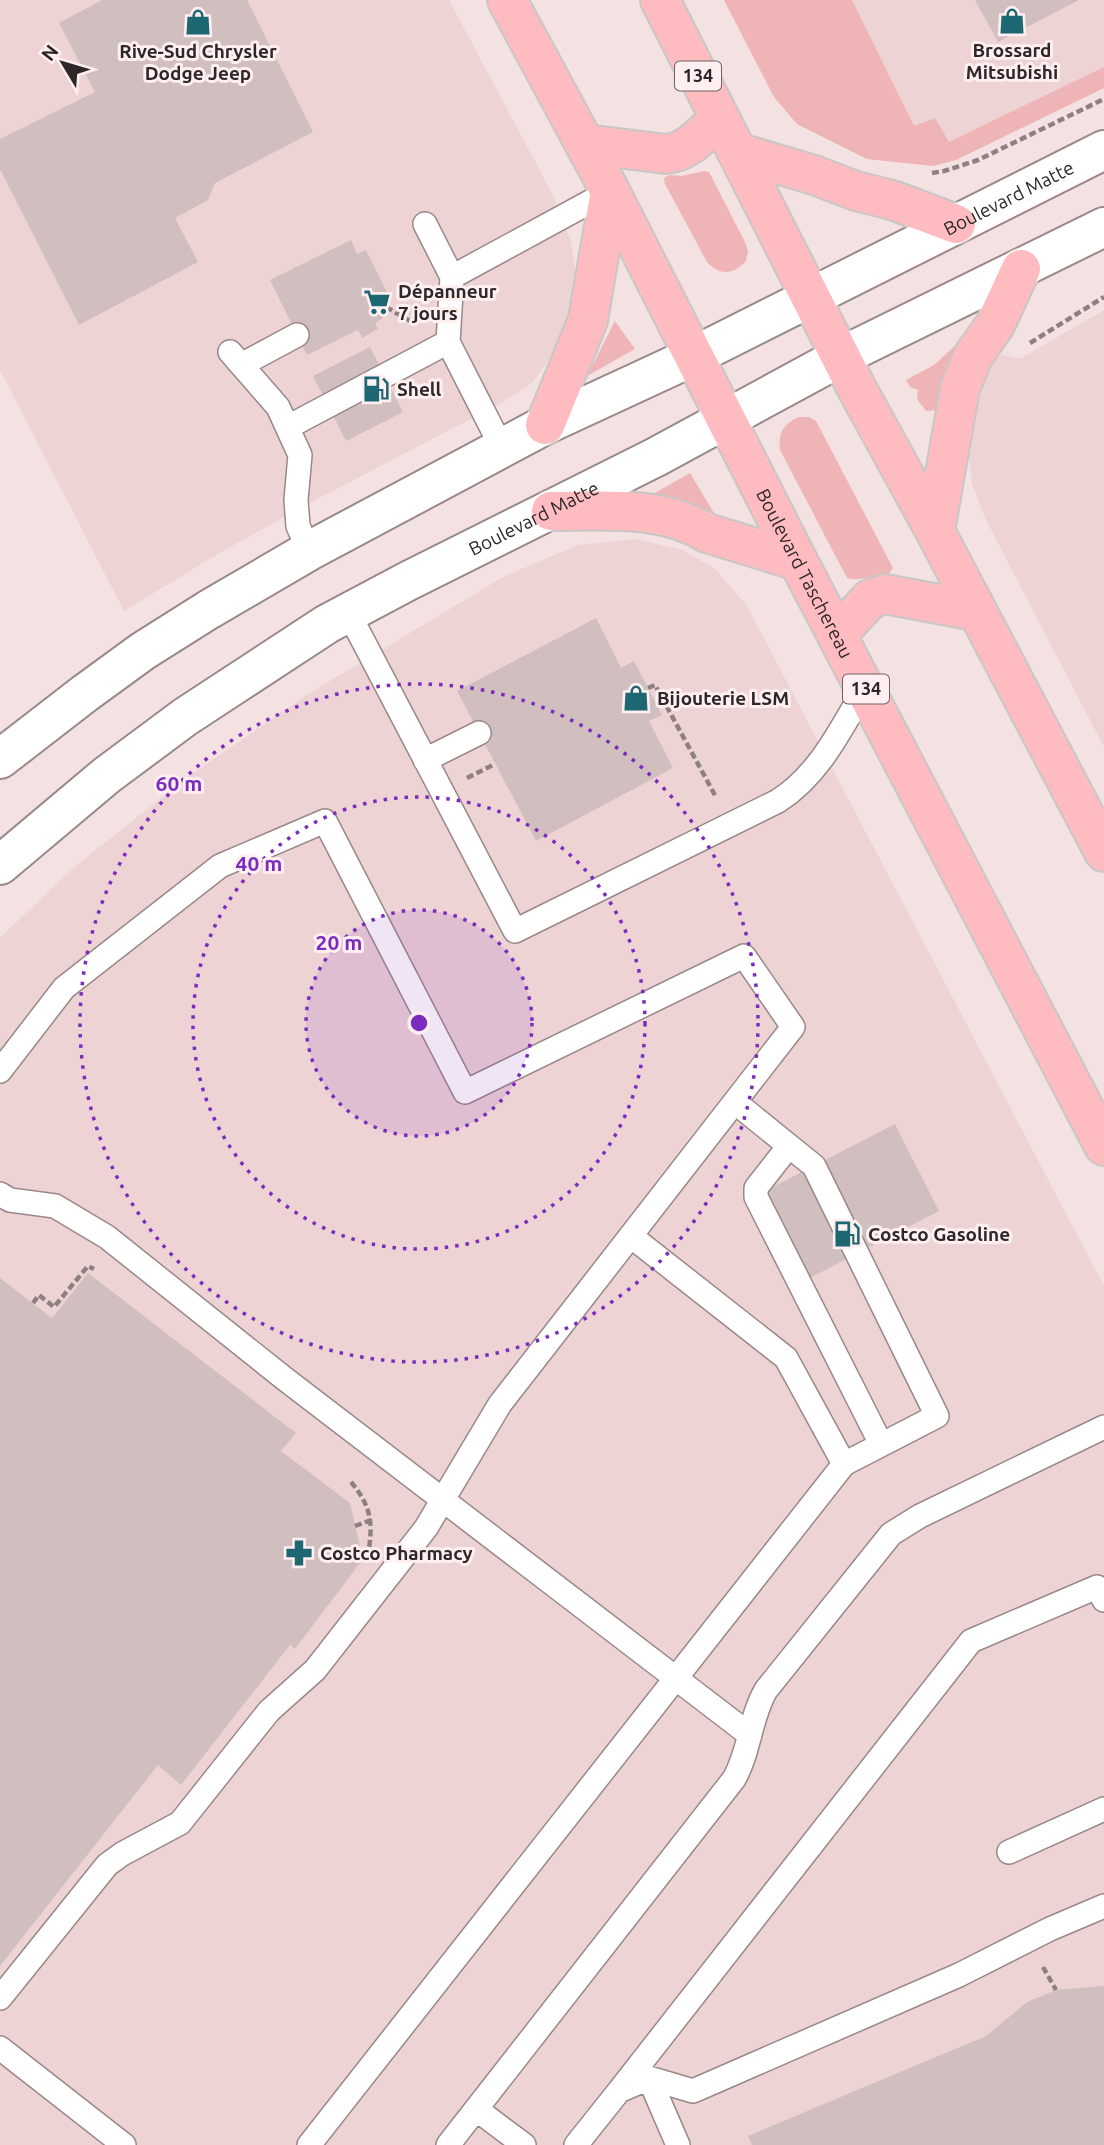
<svg xmlns="http://www.w3.org/2000/svg" width="1104" height="2145" font-family="Ubuntu,sans-serif">
<style>
.built{fill:#eed3d4}
.green{fill:#efb4b6}
.building{fill:#d1bfc0}
.lines{fill:none;stroke-linecap:round;stroke-linejoin:round}
.service-casing{stroke:#988;stroke-width:26}
.secondary-casing{stroke:#988;stroke-width:42}
.primary-casing{stroke:#c8c7c7;stroke-width:42}
.path{stroke:#8c8081;stroke-width:4.5;stroke-dasharray:7 3.5;stroke-linecap:butt}
.service{stroke:#fff;stroke-width:23}
.secondary{stroke:#fff;stroke-width:38}
.primary{stroke:#febbc0;stroke-width:38}
.ring{fill:none;stroke:#7b2cbf;stroke-width:3.5;stroke-dasharray:3.5 7}
.labels{text-anchor:middle;stroke-width:6;stroke-linejoin:round;paint-order:stroke}
.shield{fill:#ffeff0;stroke:#6c6363;stroke-width:2}
.shield-label{font-size:18px;font-weight:bold;fill:#2d2727}
.poi-label{font-size:19px;font-weight:bold;fill:#2d2727;stroke:#ffeff0;text-anchor:start}
.street-label{font-size:19px;fill:#2d2727;stroke:#ffeff0}
.centre{fill:#7b2cbf;stroke:#ffeff0;stroke-width:3.5}
.ring-label{font-size:21px;text-anchor:middle;font-weight:bold;fill:#7b2cbf;stroke:#ffeff0;stroke-width:6;stroke-linejoin:round;paint-order:stroke}
</style>
<rect width="100%" height="100%" fill="#f4e1e2"/>
<path class="built" d="M 0,0 L 449,0 L 553,195 L 570,238 L 576,273 L 575,296 L 558,348 L 532,383 L 501,403 L 308,504 L 223,551 L 124,611 L 0,370 Z
M 724,0 L 1104,0 L 1104,88 L 956,160 L 933,166 L 867,159 L 797,124 L 774,97 Z
M 1104,310 L 1104,747 L 986,520 L 972,484 L 967,438 L 972,405 L 995,353 L 1020,359 Z
M 635,539 L 683,550 L 715,569 L 747,606 L 1104,1286 L 1104,2145 L 0,2145 L 0,938 L 73,868 L 188,777 L 308,694 L 503,577 L 578,545 Z"/>
<path class="green" d="M 724,0 L 852,0 L 914,126 L 935,118 L 949,142 L 1104,67 L 1104,88 L 956,160 L 933,166 L 867,159 L 797,124 L 774,97 Z
M 704,171 L 709,172 L 745,242 L 748,251 L 746,261 C 733,275 720,276 707,262 L 665,184 L 664,178 L 670,175 L 681,176 Z
M 615,321 L 635,349 L 587,376 Z
M 958,343 L 963,344 L 938,410 L 926,411 L 917,399 L 918,390 L 910,387 L 906,380 L 934,365 Z
M 799,417 L 809,417 L 816,421 L 893,568 L 887,576 C 874,574 859,582 847,578 L 780,450 C 778,433 783,424 799,417 Z
M 690,473 L 714,513 L 710,517 L 646,498 Z"/>
<path class="building" d="M 102,0 L 247,0 L 313,132 L 215,183 L 208,200 L 175,218 L 198,262 L 79,325 L 0,169 L 0,139 L 95,92 L 59,23 Z
M 975,0 L 1079,0 L 998,42 Z
M 351,240 L 357,254 L 366,250 L 389,296 L 382,319 L 375,323 L 378,329 L 362,338 L 358,330 L 307,355 L 270,280 Z
M 370,347 L 403,412 L 346,441 L 313,376 Z
M 596,618 L 621,668 L 634,661 L 662,715 L 649,721 L 673,768 L 536,841 L 457,691 Z
M 895,1124 L 939,1211 L 806,1280 L 761,1193 Z
M 88,1273 L 296,1433 L 281,1451 L 350,1503 L 363,1559 L 295,1649 L 290,1645 L 181,1785 L 158,1765 L 0,1966 L 0,1278 L 52,1318 Z
M 1104,1986 L 1104,2145 L 752,2145 L 748,2136 L 986,2036 L 1027,2002 L 1056,1990 Z"/>
<g class="lines">
<g class="service-casing">
<path id="service" d="M 425,224 L 452,277
M 230,352 L 278,407 L 300,455 L 296,500 L 298,526 L 309,551
M 243,364 L 297,335
M 288,427 L 448,342
M 502,448 L 448,342 L 452,277 L 610,191
M 348,612 L 515,931 L 778,801 C 819,775 841,729 865,688
M 425,760 L 479,733
M 0,1071 L 64,988 L 220,866 L 325,821 L 465,1092 L 744,956 L 793,1027 L 500,1404 L 426,1528 L 315,1670 L 269,1711 L 180,1823 L 122,1854 L 107,1865 L 0,1998
M 736,1103 L 814,1166 L 937,1416 L 844,1464
M 789,1146 L 756,1188 L 756,1197 L 881,1444
M 0,1194 L 10,1200 L 55,1206 L 107,1237 L 285,1379 L 750,1735
M 1009,1852 L 1104,1809
M 0,2048 L 124,2145
M 649,2078 L 678,2145
M 619,2091 L 971,1641 L 1097,1587 L 1104,1600
M 476,2109 L 524,2145
M 309,2145 L 844,1464 L 786,1358 L 632,1237
M 448,2145 L 734,1779 C 750,1751 750,1717 766,1690 L 891,1534 L 920,1516 L 1104,1427
M 576,2145 L 619,2091 L 649,2078 L 693,2091 L 959,1975 L 1050,1929 L 1104,1906"/>
</g>
<g class="secondary-casing">
<g id="secondary">
<path id="s1" d="M 0,759 L 84,694 L 143,651 L 208,610 L 309,551 L 545,425 L 694,356 L 1104,150"/>
<path id="s2" d="M 0,865 L 107,775 L 185,717 L 327,624 L 408,581 L 656,457 L 842,356 L 1104,227"/>
</g>
</g>
<g class="primary-casing">
<g id="primary">
<path id="s3" d="M 507,0 L 610,191 L 798,561 L 1104,1146"/>
<path d="M 660,0 L 856,387 L 935,531 L 1104,852"/>
<path d="M 585,144 L 666,154 C 689,152 703,133 720,118"/>
<path d="M 737,152 L 814,175 L 856,191 L 892,200 L 956,224"/>
<path d="M 545,425 L 588,320 L 610,191"/>
<path d="M 551,511 C 603,511 661,505 707,533 L 798,561"/>
<path d="M 935,531 L 960,388 L 973,356 L 995,325 L 1021,269"/>
<path d="M 837,635 L 870,599 L 885,594 L 976,611"/>
</g>
</g>
<path class="path" d="M 932,173 L 944,171 L 978,160 L 1104,99
M 386,307 L 415,324
M 1030,343 L 1104,297
M 648,688 L 655,685 L 716,797
M 467,778 L 495,764
M 33,1303 L 39,1295 L 54,1307 L 88,1266 L 94,1269
M 351,1482 C 370,1505 373,1520 369,1549
M 355,1526 L 371,1520
M 1043,1967 L 1056,1990"/>
<use href="#service" class="service"/>
<use href="#secondary" class="secondary"/>
<use href="#primary" class="primary"/>
</g>
<circle cx="419" cy="1023" r="113" fill="#7b2cbf" fill-opacity=".12"/>
<g class="ring">
<circle cx="419" cy="1023" r="113"/>
<circle cx="419" cy="1023" r="226"/>
<circle cx="419" cy="1023" r="339"/>
</g>
<defs>
<g id="shop-bare" transform="scale(2.1)"><path d="M-5-2.5h2.3a2.7 3.5 0 0 1 5.4 0H5L5.5 6h-11ZM-1.5-2.5h3a1.5 2.3 0 0 0-3 0Z" fill="#1c6771" stroke="#ffeff0" stroke-width="2.5" paint-order="stroke"/></g>
<g id="supermarket-bare" transform="scale(2.1)"><path d="M-6-5.5h2.5l.6 2H6L4.5 2H-2.5L-4.4-4H-6ZM-1.5 3.2a1.3 1.3 0 1 0 .1 0ZM3 3.2a1.3 1.3 0 1 0 .1 0Z" fill="#1c6771" stroke="#ffeff0" stroke-width="2.5" paint-order="stroke"/></g>
<g id="fuel-bare" transform="scale(2.1)"><path d="M-5.5-6h7V0h2V4h1.3V-2.5L3-4.5l.8-.8L6-3V5H2.5V1h-1V6h-7ZM-4.2-4.7v3.2H.2V-4.7Z" fill="#1c6771" stroke="#ffeff0" stroke-width="2.5" paint-order="stroke"/></g>
<g id="pharmacy-bare" transform="scale(2.1)"><path d="M-2-6h4v4h4v4h-4v4h-4v-4h-4v-4h4Z" fill="#1c6771" stroke="#ffeff0" stroke-width="2.5" paint-order="stroke"/></g>
</defs>
<g fill-rule="evenodd">
<use href="#shop-bare" x="1012" y="21"/>
<use href="#shop-bare" x="198" y="22"/>
<use href="#supermarket-bare" x="377" y="302"/>
<use href="#fuel-bare" x="376" y="389"/>
<use href="#shop-bare" x="636" y="698"/>
<use href="#fuel-bare" x="847" y="1234"/>
<use href="#pharmacy-bare" x="299" y="1553"/>
</g>
<g class="labels">
<g class="shield">
<rect x="675" y="61.5" width="46" height="29" rx="5"/>
<rect x="843" y="674.5" width="46" height="29" rx="5"/>
</g>
<g class="shield-label">
<text x="698" y="82">134</text>
<text x="866" y="695">134</text>
</g>
<g class="poi-label">
<text x="1012" y="57" text-anchor="middle">Brossard<tspan x="1012" dy="22">Mitsubishi</tspan></text>
<text x="198" y="58" text-anchor="middle">Rive-Sud Chrysler<tspan x="198" dy="22">Dodge Jeep</tspan></text>
<text x="398" y="298">Dépanneur<tspan x="398" dy="22">7 jours</tspan></text>
<text x="397" y="396">Shell</text>
<text x="657" y="705">Bijouterie LSM</text>
<text x="868" y="1241">Costco Gasoline</text>
<text x="320" y="1560">Costco Pharmacy</text>
</g>
<g class="street-label">
<text dy="7" stroke="none"><textPath href="#s1" startOffset="1157">Boulevard Matte</textPath></text>
<text dy="7" stroke="none"><textPath href="#s2" startOffset="639">Boulevard Matte</textPath></text>
<text dy="7" stroke="none"><textPath href="#s3" startOffset="646">Boulevard Taschereau</textPath></text>
</g>
</g>
<circle cx="419" cy="1023" r="10" class="centre"/>
<g class="ring-label">
<text x="179" y="791">60 m</text>
<text x="259" y="871">40 m</text>
<text x="339" y="950">20 m</text>
</g>
<g transform="translate(63 63) rotate(308)" stroke="#ffeff0" stroke-width="5" paint-order="stroke">
<path d="M0-5L12 26L0 18L-12 26Z" fill="#2d2727"/>
<text y="-10" font-size="19" font-weight="bold" text-anchor="middle" fill="#2d2727">N</text>
</g>
</svg>
